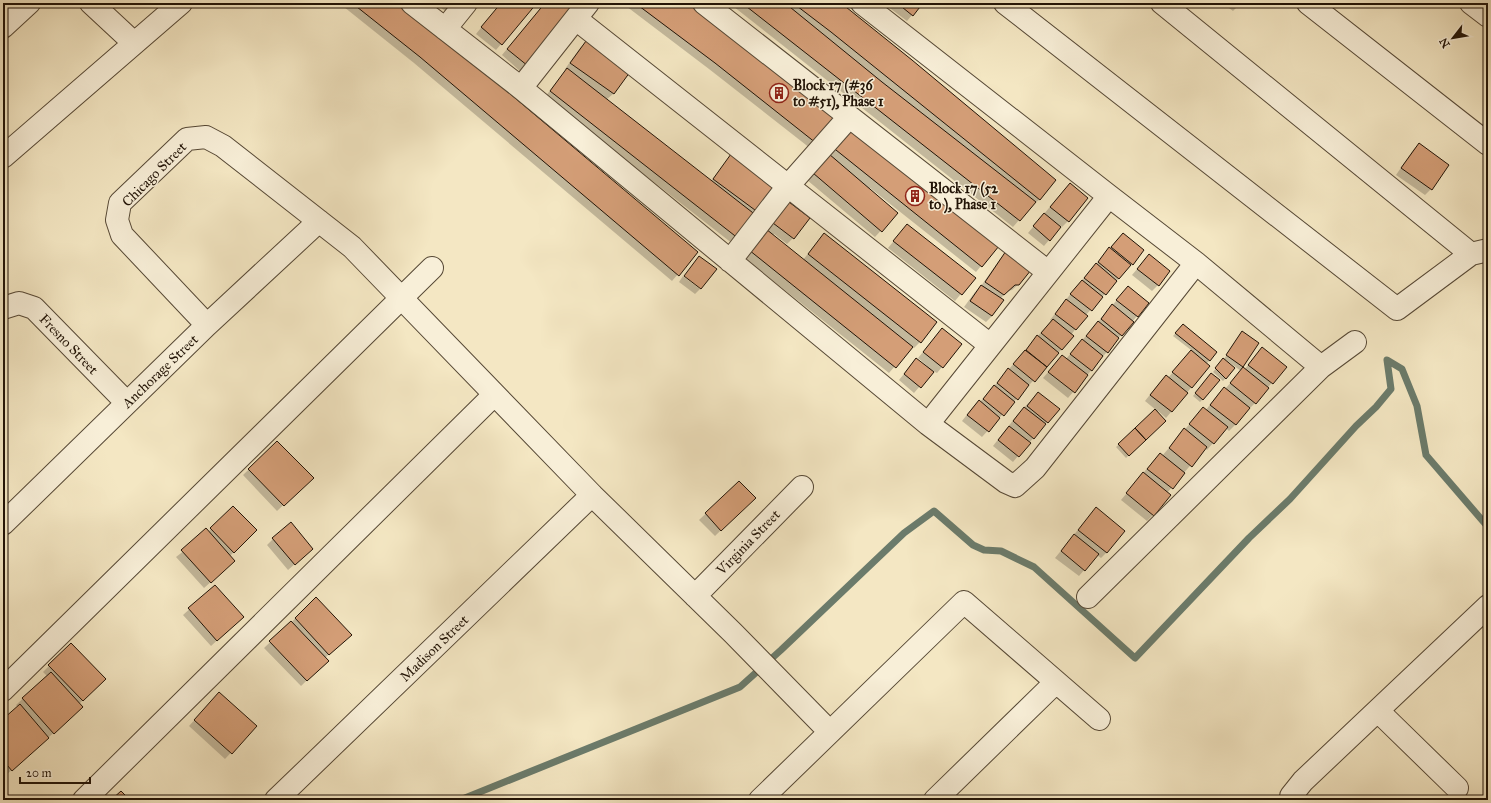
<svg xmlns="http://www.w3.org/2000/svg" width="1491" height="803" font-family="'IM FELL Great Primer',serif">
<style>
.shadow{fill:#0003}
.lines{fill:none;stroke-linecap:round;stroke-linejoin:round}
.stream{stroke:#6b7b6b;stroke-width:7}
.building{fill:#d49e77;stroke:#211306}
.minor-casing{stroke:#564835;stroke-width:24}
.minor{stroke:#f8efd8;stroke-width:22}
.labels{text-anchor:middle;stroke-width:3;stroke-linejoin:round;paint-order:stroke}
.poi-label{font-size:14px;font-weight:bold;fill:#211306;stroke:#f8efd8;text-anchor:start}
.street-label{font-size:14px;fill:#211306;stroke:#f8efd8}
</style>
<rect width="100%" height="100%" fill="#f4e7c3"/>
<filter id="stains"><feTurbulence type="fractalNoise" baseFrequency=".005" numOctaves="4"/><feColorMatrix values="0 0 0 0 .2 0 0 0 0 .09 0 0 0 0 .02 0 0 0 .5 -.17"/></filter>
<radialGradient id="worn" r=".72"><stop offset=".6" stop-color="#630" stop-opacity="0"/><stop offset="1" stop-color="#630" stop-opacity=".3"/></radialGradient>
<path class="shadow" d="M 339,3 L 401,3 L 697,252 L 672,281 L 414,63 Z
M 435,3 L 452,3 L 445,11 Z
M 501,3 L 536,3 L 496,50 L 476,34 Z
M 545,3 L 579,3 L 521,72 L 502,55 Z
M 622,3 L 690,3 L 840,122 L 815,152 L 709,69 Z
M 729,3 L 839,3 L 1055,180 L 1039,200 L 1032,205 L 1013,227 Z
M 883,3 L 922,3 L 907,21 Z
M 1222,3 L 1241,3 L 1233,11 Z
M 586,42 L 628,72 L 613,94 L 606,100 L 710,182 L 732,155 L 776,189 L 733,244 L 545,97 L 566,70 L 565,69 L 580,48 Z
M 848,127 L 981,266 L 976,272 L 870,188 L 869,189 L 897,213 L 875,237 L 807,180 Z
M 1419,144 L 1448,165 L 1431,189 L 1425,195 L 1396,175 L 1413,150 Z
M 1064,190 L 1087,199 L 1068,221 L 1062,227 L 1061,226 L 1044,246 L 1028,233 Z
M 779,207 L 793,238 L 787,244 L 774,234 L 773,236 L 803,260 L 818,241 L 920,342 L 914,348 L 912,346 L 889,373 L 743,257 Z
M 907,225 L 974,278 L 955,301 L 888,248 Z
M 1117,240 L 1132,264 L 1085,316 L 1071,335 L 1072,336 L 1061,350 L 982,437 L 962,421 L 973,407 L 979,401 L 980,402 L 1051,321 L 1050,320 L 1076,287 Z
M 1006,253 L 1019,284 L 1012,290 L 1008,291 L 1000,299 L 992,316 L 986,322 L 964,307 L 975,292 L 981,286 L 1000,259 Z
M 1143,262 L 1158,285 L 1152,291 L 1132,275 Z
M 683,276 L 700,289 L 695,294 L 679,282 Z
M 1128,287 L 1148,303 L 1068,398 L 1043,378 L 1062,356 L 1066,359 Z
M 1180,328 L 1210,360 L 1206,364 L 1209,366 L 1166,418 L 1158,411 L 1157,412 L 1165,421 L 1126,458 L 1116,447 L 1156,410 L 1145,401 L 1160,382 L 1166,376 L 1168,378 L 1191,350 L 1173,336 Z
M 942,329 L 942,367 L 937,373 L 933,371 L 914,393 L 899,380 L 916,359 L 926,367 L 927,366 L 918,358 Z
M 1240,335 L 1258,344 L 1242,368 L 1244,370 L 1262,348 L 1285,367 L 1255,403 L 1249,409 L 1248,408 L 1235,425 L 1229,431 L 1226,428 L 1207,450 L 1205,448 L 1167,493 L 1153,515 L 1147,521 L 1121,500 L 1154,460 L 1160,454 L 1162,456 L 1199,413 L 1198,413 L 1203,408 L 1206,410 L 1218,394 L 1224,388 L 1225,389 L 1241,371 L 1226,360 L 1226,378 L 1223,381 L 1213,372 L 1224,359 Z
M 1209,377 L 1203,399 L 1200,402 L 1193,396 Z
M 1038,393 L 1058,409 L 1013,462 L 993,446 L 1018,414 Z
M 277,442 L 312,478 L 277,511 L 243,475 Z
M 739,482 L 754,498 L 715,536 L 699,520 Z
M 233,507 L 255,530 L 230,556 L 228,567 L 204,588 L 176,557 L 208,532 Z
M 1090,515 L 1107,552 L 1101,558 L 1097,555 L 1079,576 L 1055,558 Z
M 273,539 L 312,549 L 288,570 L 267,545 Z
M 215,586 L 236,623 L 211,646 L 183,615 Z
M 316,599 L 344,640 L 325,658 L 327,661 L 301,686 L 264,648 Z
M 71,644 L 105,679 L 79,704 L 76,713 L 5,776 L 3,773 L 3,721 L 18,707 L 16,705 L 47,676 L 43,672 Z
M 214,699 L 256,726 L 225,759 L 189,726 Z"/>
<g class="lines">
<path class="stream" d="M 460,800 L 740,687 L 781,650 L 904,533 L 934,511 L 973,545 L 984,550 L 1001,551 L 1034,567 L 1135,658 L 1249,538 L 1290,499 L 1356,426 L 1376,407 L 1391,389 L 1387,360 L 1402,369 L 1417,406 L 1426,455 L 1488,527"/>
</g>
<path class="building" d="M 352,3 L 402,3 L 698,252 L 679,276 L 420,57 Z
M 501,3 L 537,3 L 502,45 L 481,27 Z
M 545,3 L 581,3 L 528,66 L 507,49 Z
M 635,3 L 691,3 L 738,38 L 841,122 L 821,147 L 715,63 Z
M 742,3 L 785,3 L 882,82 L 1036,202 L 1020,221 Z
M 793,3 L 841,3 L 912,60 L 1056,180 L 1040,200 L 831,32 Z
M 897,3 L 923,3 L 913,16 Z
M 586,41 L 630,72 L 614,94 L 570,63 Z
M 567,68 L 757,216 L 739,239 L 550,91 Z
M 848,125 L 999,246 L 982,267 L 831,146 Z
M 1419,143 L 1449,165 L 1432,190 L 1401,168 Z
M 731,154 L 777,188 L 759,213 L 713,179 Z
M 829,154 L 898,213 L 882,232 L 813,173 Z
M 1070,183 L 1088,198 L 1069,222 L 1050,207 Z
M 785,199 L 810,218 L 794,239 L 769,220 Z
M 1044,213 L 1061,227 L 1050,241 L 1033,226 Z
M 907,224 L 976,278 L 962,295 L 893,241 Z
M 766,229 L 913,347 L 896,368 L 749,250 Z
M 824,233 L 937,322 L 921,343 L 808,254 Z
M 1123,233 L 1144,250 L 1133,265 L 1111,247 Z
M 1109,247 L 1131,265 L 1119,279 L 1098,262 Z
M 1006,251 L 1031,270 L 1019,285 L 1015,285 L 1004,295 L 985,282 Z
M 1149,254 L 1170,271 L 1159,286 L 1137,269 Z
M 699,256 L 717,269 L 701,289 L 684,276 Z
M 1096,263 L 1117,281 L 1106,295 L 1084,278 Z
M 1082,280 L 1103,297 L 1092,311 L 1070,294 Z
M 981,285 L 1004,300 L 992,316 L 970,301 Z
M 1128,286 L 1149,303 L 1138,317 L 1116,300 Z
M 1066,299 L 1088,316 L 1076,330 L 1055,314 Z
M 1112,304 L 1134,322 L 1122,336 L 1101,319 Z
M 1053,319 L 1074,336 L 1062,350 L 1041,333 Z
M 1098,321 L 1119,338 L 1108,353 L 1086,336 Z
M 1183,324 L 1217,352 L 1210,361 L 1175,333 Z
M 942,328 L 962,344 L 943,368 L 923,352 Z
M 1242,331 L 1259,343 L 1243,367 L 1226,355 Z
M 1037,335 L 1059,353 L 1047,367 L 1026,350 Z
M 1082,339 L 1103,356 L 1092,371 L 1070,354 Z
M 1262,347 L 1287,367 L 1273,384 L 1248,365 Z
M 1025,350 L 1047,367 L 1035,382 L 1013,364 Z
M 1191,350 L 1210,366 L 1192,388 L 1172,372 Z
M 1062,355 L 1088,375 L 1075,393 L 1048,372 Z
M 916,358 L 934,372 L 921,388 L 904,374 Z
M 1223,358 L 1235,368 L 1226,379 L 1215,368 Z
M 1243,367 L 1269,388 L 1256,404 L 1230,383 Z
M 1008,368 L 1029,385 L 1018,400 L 997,383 Z
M 1211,373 L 1220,380 L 1203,400 L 1195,393 Z
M 1166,375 L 1188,393 L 1172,412 L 1150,395 Z
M 994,385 L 1015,402 L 1004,416 L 983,399 Z
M 1224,387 L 1250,408 L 1236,425 L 1210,405 Z
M 1038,392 L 1060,409 L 1048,423 L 1027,406 Z
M 979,400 L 1000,418 L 989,432 L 967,415 Z
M 1024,407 L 1046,424 L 1034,439 L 1013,421 Z
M 1203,407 L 1228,427 L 1214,444 L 1189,424 Z
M 1155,409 L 1166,421 L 1146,440 L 1135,428 Z
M 1009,426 L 1031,443 L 1019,457 L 998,440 Z
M 1135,428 L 1146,440 L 1129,456 L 1118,444 Z
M 1184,428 L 1207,447 L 1192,467 L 1169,448 Z
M 277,441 L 314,478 L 284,506 L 248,469 Z
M 1160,453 L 1185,473 L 1173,489 L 1147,469 Z
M 1143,472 L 1171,495 L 1154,516 L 1126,493 Z
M 739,481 L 756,498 L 721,531 L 705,513 Z
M 233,506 L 257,530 L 234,553 L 210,528 Z
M 1096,507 L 1125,531 L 1107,553 L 1078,530 Z
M 291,522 L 313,549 L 295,565 L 272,538 Z
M 206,528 L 235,561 L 211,583 L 181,550 Z
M 1074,534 L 1099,554 L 1085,571 L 1061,551 Z
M 215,585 L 244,617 L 217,641 L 188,608 Z
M 316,597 L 352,635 L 329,655 L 295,618 Z
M 291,621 L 329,661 L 307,681 L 269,641 Z
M 71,643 L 106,679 L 83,701 L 48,665 Z
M 51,672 L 83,707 L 54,734 L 22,698 Z
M 219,692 L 257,726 L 232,754 L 194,720 Z
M 20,704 L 49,738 L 12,771 L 3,760 L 3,719 Z
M 121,791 L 130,800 L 111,800 Z"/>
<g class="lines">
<g class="minor-casing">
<path id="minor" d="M 91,3 L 134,43
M 412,3 L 521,88 L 928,424 L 1006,482 L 1015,486 L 1035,468 L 1196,263
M 704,3 L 1048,272
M 862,3 L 1109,196 L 1196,263 L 1321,367
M 1005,3 L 1397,309 L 1471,254 L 1488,250
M 1162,3 L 1471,254
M 1308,3 L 1488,144
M 1471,3 L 1488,16
M 576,19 L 990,345
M 3,27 L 29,3
M 445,29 L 466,3
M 521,88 L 588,3
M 3,157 L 181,3
M 730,261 L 788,186 L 849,117
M 3,308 L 19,303 L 34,308 L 127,403
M 207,325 L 122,235 L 117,220 L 120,203 L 187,139 L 206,137 L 223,146 L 352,247 L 592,495 L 733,633 L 830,732
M 928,424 L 1109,196
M 3,524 L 207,325 L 319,221
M 695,596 L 802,487
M 1088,597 L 1321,367 L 1355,342
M 3,690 L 432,268
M 1378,711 L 1457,788
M 84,800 L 494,395
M 276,800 L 592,495
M 760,800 L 964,602 L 1099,719
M 935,800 L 1056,682
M 1291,800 L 1291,796 L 1303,781 L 1488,606"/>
</g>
<use href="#minor" class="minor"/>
</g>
<defs>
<g id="building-ring" transform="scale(1)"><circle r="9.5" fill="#f8efd8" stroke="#8f2418" stroke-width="1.5"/><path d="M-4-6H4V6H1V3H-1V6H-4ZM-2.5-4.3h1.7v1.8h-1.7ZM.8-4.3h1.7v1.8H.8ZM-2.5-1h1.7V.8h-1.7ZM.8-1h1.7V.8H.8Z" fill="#8f2418"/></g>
</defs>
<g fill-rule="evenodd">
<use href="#building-ring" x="779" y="93"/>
<use href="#building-ring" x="915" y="196"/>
</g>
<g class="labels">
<g class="poi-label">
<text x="793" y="90">Block 17 (#36<tspan x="793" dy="16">to #51), Phase 1</tspan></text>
<text x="929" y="193">Block 17 (52<tspan x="929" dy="16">to ), Phase 1</tspan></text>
</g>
<g class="street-label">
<text transform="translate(154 174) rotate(-45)" y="5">Chicago Street</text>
<text transform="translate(69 344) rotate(46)" y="5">Fresno Street</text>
<text transform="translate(160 371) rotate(-44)" y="5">Anchorage Street</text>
<text transform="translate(748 542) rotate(-46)" y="5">Virginia Street</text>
<text transform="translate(434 648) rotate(-44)" y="5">Madison Street</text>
</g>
</g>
<rect width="1491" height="803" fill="none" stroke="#f4e7c3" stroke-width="16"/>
<rect x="4" y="4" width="1483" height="795" fill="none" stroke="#211306" stroke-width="2"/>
<rect x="8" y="8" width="1475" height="787" fill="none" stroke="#211306"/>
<g transform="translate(1453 38) rotate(239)" stroke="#f8efd8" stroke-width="3" paint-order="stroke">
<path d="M0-3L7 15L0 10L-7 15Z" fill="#211306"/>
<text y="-6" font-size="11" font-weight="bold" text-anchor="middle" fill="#211306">N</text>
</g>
<path d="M20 777v6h70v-6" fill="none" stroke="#211306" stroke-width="2"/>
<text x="26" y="777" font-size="12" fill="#211306" stroke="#f8efd8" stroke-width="3" paint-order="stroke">20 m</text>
<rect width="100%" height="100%" filter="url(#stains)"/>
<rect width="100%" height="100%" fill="url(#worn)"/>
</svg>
